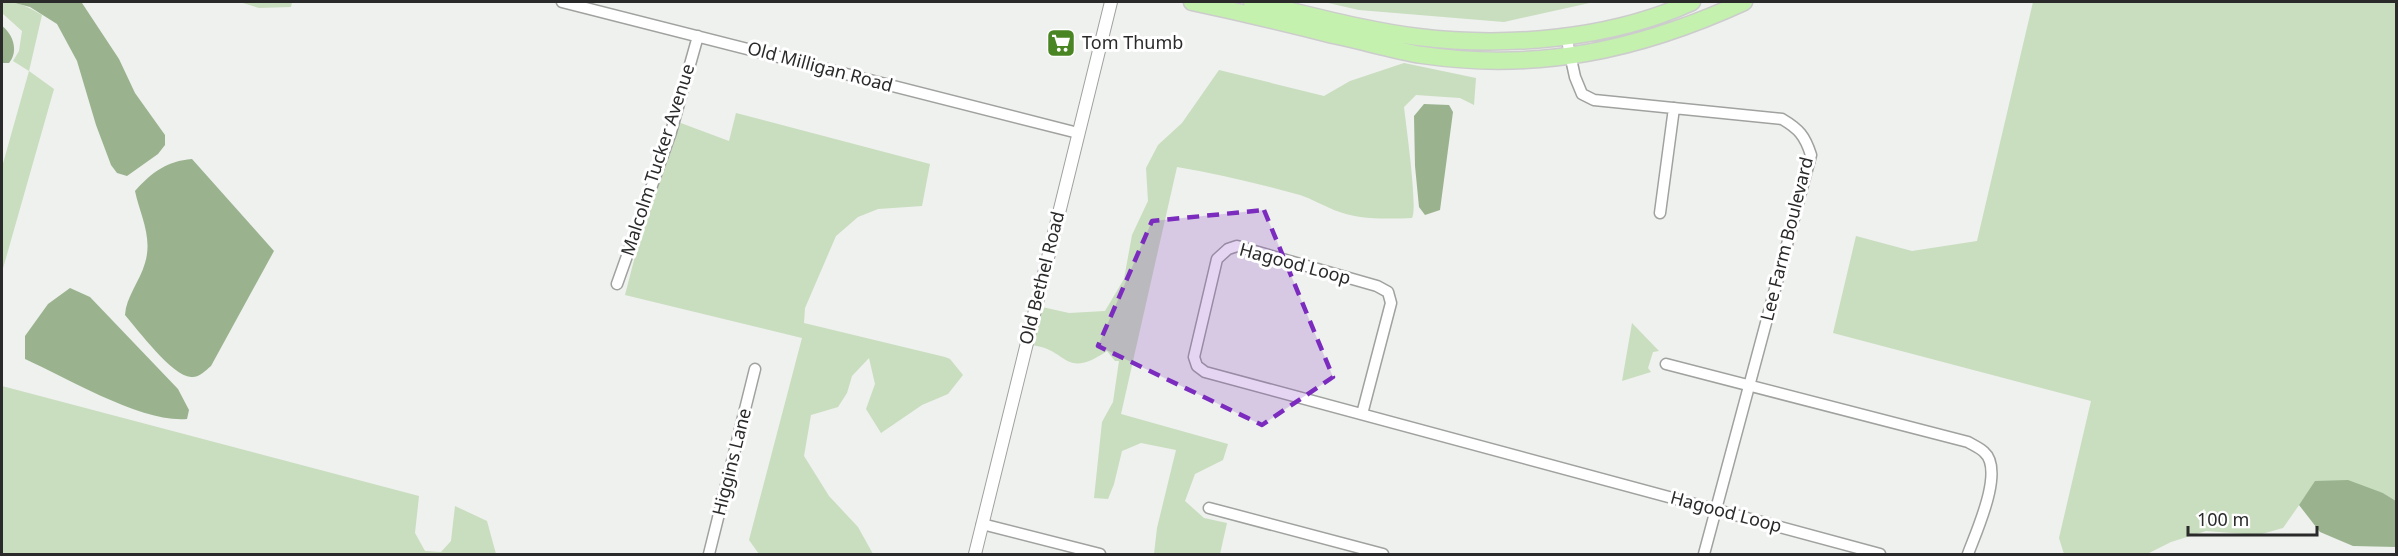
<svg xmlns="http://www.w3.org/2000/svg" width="2398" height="556" font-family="'Noto Sans',sans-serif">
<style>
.green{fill:#c9ddbf}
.water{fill:#9ab38e}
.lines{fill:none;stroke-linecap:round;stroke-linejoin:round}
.minor-casing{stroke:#a0a29f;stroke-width:13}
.tertiary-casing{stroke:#a0a29f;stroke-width:14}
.primary-casing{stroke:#ccc;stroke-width:19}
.minor{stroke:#fff;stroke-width:10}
.tertiary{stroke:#fff;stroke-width:12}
.primary{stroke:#c5f1af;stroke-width:16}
.marked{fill:#7b2cbf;fill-opacity:0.2;stroke:#7b2cbf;stroke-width:4.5;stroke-dasharray:12 8;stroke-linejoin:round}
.labels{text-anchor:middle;stroke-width:6;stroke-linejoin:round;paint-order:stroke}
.poi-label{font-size:18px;fill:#292a29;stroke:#fff;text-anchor:start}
.street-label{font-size:18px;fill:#292a29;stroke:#fff}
</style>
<rect width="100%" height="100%" fill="#eef1ed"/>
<path class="green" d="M 2,2 C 17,1 29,7 42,15 L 29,71 L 54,89 L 2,272 L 2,167 L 29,71 L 13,61 L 19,51 L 22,31 L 2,13 Z
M 240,2 L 292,2 L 291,7 L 259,8 Z
M 1324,2 L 1594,2 L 1504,22 L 1359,10 Z
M 2033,2 L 2396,2 L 2396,501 L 2383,493 L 2316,481 L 2283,528 L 2258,535 L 2206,531 L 2171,542 L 2147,554 L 2064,554 L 2059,538 L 2091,401 L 1833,333 L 1856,236 L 1912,251 L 1977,241 Z
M 1404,63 L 1476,78 L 1474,105 L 1460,98 L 1416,95 L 1404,107 C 1406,125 1418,209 1412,218 C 1386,219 1358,220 1334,210 C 1322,205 1312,199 1300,195 C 1260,184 1218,174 1177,167 L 1121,414 L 1228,444 L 1223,460 L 1195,474 L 1185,501 L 1204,518 L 1227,523 L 1220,554 L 1154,554 L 1157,528 L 1176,450 L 1141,443 L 1122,451 L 1114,484 L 1108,499 L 1094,498 L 1102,422 L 1113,402 L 1119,361 L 1115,361 L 1107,351 C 1063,381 1069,348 1030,345 L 1042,307 L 1069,313 L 1105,311 L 1124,279 L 1132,235 L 1148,201 L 1146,168 L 1158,145 L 1182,123 L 1219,70 L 1324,96 L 1350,81 Z
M 736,113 L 930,164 L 922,206 L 878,209 L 858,217 L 836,236 L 805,308 L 804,323 L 945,357 L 950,359 L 963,375 L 948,394 L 922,405 L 881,433 L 866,409 L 875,384 L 869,358 L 852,376 L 847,393 L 838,407 L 811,415 L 804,456 L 829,496 L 858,527 L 873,554 L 759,554 L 749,540 L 802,338 L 625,295 L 648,206 L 657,190 L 678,122 L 729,141 Z
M 1632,323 L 1659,351 L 1653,352 L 1648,368 L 1651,372 L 1622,381 Z
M 2,386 L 419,496 L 415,533 L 425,551 L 441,552 L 451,541 L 455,506 L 487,521 L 496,554 L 2,554 Z"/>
<path class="water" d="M 11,2 L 79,2 L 82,3 L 119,59 L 135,93 L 165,135 L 165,145 L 158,154 L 127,176 L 117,173 L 111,165 L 96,125 L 77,61 L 57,24 L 30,7 Z
M 2,26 C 13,34 19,51 9,63 L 2,63 Z
M 1424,104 L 1449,105 L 1453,112 L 1440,210 L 1425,215 L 1419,207 L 1415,166 L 1414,116 Z
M 192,159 L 274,251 L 211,366 C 205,371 199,378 191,377 C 172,376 138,330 125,315 C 126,297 140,281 145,263 C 153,237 140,215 135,191 C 152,172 167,161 192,159 Z
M 70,288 L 90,297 L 178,389 L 189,410 L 187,419 C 142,423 67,378 25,359 L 25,336 L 48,304 Z
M 2348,480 L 2383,493 L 2396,501 L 2396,547 L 2353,546 L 2320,532 L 2299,505 L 2315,481 Z"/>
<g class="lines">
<g class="minor-casing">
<path id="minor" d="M 562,2 L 1078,133
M 1566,36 L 1575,77 L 1582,94 L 1594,100 L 1782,119 C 1799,129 1805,136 1811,155 L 1704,554
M 1660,213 L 1674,108
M 617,284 L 671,132 L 698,36
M 1666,364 L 1968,442 C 1973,445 1980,448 1984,452 C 2005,470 1976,532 1968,554
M 1362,414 L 1391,303 L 1388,292 L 1377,286 L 1237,246 L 1228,249 L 1217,259 L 1194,357 L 1197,366 L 1205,372 L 1880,554
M 1209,508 L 1383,554
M 982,524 L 1100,554
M 709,554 L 755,369"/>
</g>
<g class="tertiary-casing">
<path id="tertiary" d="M 975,554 L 1111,2"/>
</g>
<g class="primary-casing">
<path id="primary" d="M 1192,2 C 1239,12 1286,23 1333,35 C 1363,41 1392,50 1422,55 C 1538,72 1639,50 1744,2
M 1252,2 C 1307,14 1362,30 1418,37 C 1507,48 1611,39 1692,2"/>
</g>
<use href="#minor" class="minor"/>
<use href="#tertiary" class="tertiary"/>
<use href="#primary" class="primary"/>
</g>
<path class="marked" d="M 1264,210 L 1333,377 L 1262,425 L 1098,346 L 1152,221 Z"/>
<defs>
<g id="supermarket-square" transform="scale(1.5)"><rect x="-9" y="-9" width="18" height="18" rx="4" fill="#498522" stroke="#fff"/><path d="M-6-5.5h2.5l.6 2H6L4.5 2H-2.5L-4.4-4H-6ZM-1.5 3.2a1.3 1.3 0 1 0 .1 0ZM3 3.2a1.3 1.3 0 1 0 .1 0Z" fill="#fff"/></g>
</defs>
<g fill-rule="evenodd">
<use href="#supermarket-square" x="1061" y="43"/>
</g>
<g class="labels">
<g class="poi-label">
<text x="1082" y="49">Tom Thumb</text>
</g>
<g class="street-label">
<text transform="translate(820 67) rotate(15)" y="6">Old Milligan Road</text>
<text transform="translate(658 160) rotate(-72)" y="6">Malcolm Tucker Avenue</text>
<text transform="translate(1787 239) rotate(-76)" y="6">Lee Farm Boulevard</text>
<text transform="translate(1295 264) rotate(15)" y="6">Hagood Loop</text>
<text transform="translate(1042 278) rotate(-76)" y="6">Old Bethel Road</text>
<text transform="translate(732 462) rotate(-76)" y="6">Higgins Lane</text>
<text transform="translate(1726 512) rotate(15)" y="6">Hagood Loop</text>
</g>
</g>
<rect width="2398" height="556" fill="none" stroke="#292a29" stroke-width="6"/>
<path d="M2188 526v9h129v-9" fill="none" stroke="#292a29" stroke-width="3"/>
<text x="2197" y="526" font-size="18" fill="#292a29" stroke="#ffffff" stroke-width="4.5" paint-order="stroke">100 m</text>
</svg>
